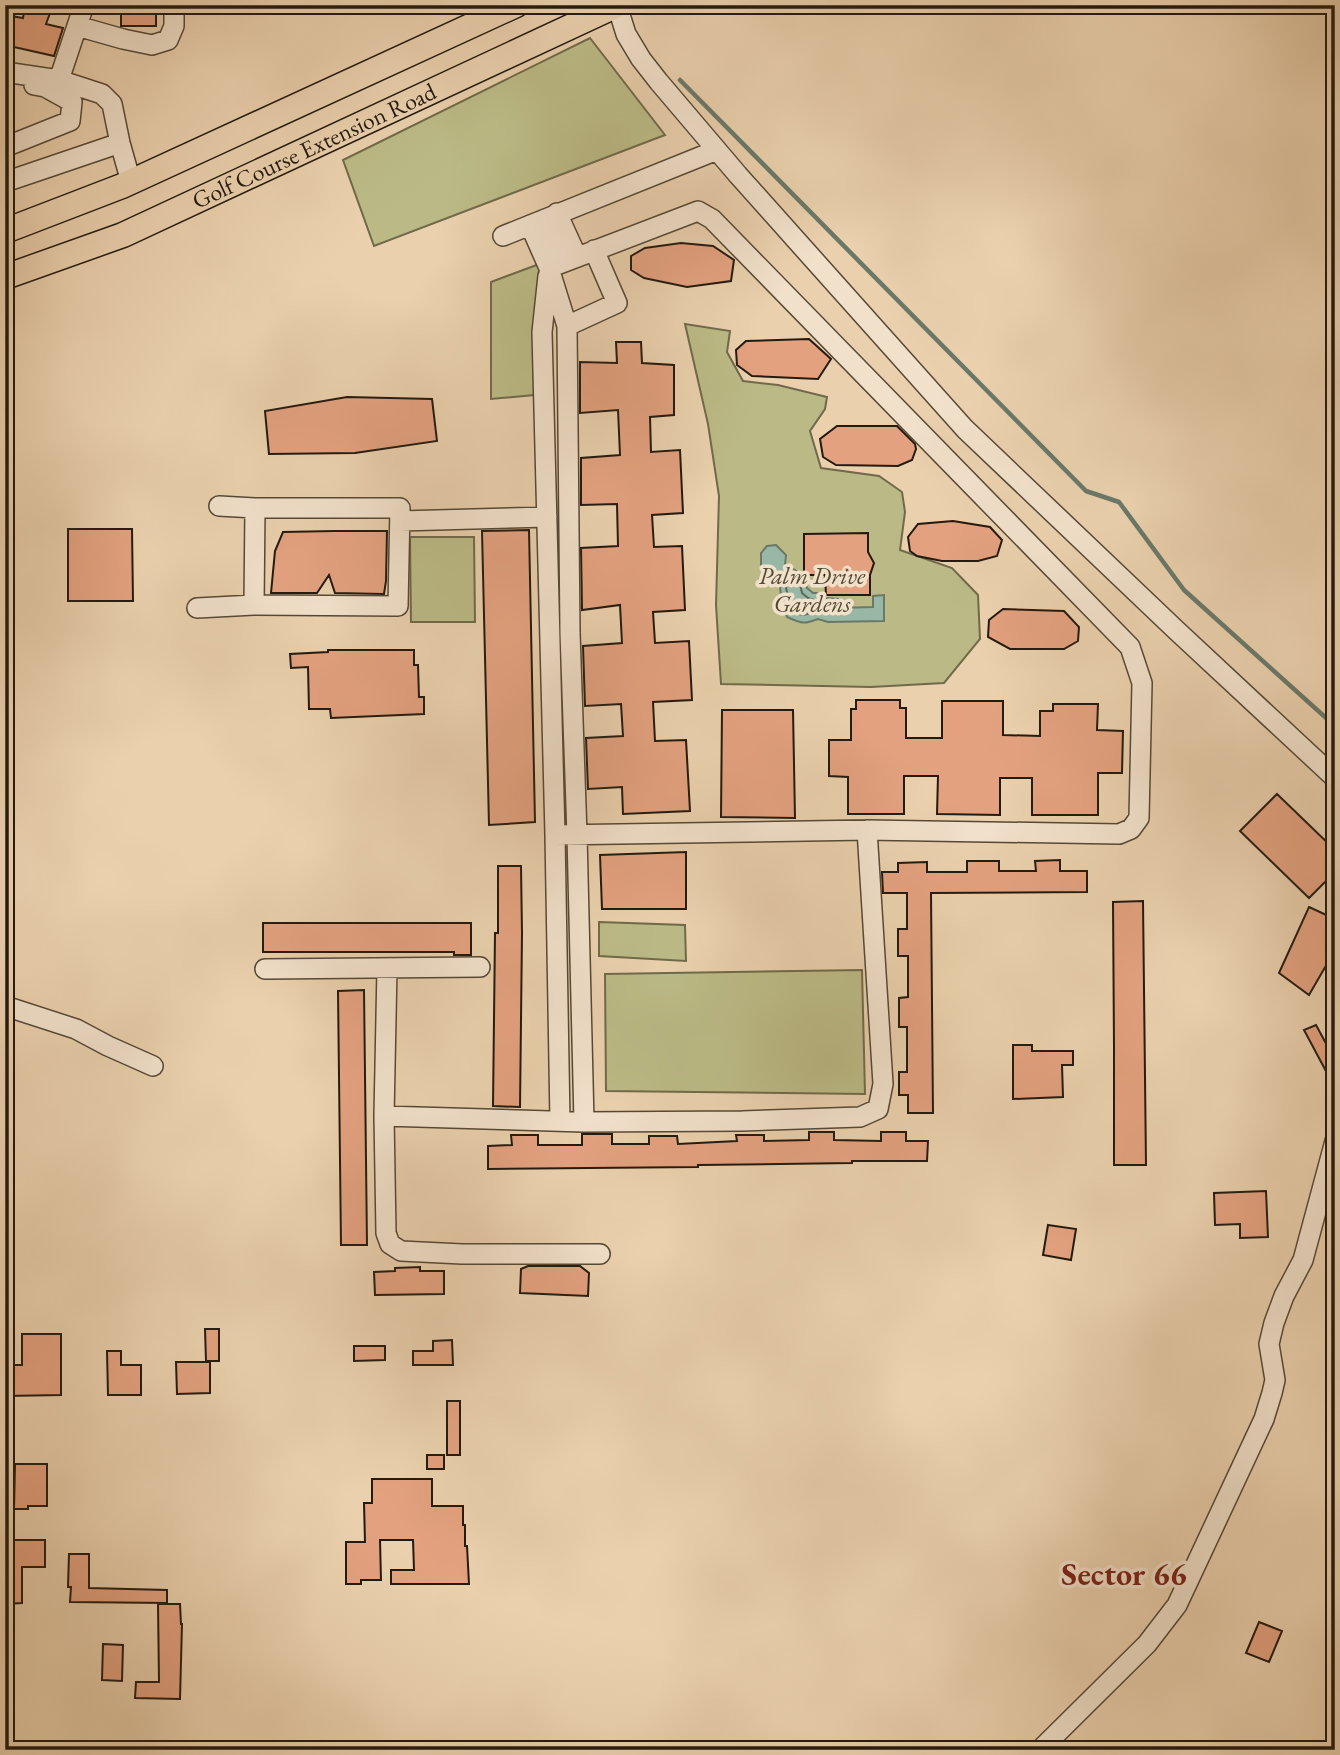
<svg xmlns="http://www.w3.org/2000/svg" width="1340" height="1755" font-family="'EB Garamond',serif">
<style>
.green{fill:#bbba86;stroke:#706a4a;stroke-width:2}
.water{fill:#99b7a5;stroke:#6a7869;stroke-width:2}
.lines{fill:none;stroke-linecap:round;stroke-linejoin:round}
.shore{stroke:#5e685a;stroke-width:2}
.stream{stroke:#6a7869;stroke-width:4.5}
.building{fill:#e3a17f;stroke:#241a0f;stroke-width:2}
.minor-casing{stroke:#564836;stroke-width:22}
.major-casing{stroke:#241a0f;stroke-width:27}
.minor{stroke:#f1e0ca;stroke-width:19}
.major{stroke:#ead0ad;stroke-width:24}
.labels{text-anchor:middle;stroke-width:7;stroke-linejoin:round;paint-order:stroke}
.street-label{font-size:24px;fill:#241a0f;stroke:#f1e0ca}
.park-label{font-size:24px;font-style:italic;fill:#514a33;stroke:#f1e0ca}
.district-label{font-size:32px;font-weight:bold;fill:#7a1f14;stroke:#f1e0ca}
</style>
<rect width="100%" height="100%" fill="#ead0ad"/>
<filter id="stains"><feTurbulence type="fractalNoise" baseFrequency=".00286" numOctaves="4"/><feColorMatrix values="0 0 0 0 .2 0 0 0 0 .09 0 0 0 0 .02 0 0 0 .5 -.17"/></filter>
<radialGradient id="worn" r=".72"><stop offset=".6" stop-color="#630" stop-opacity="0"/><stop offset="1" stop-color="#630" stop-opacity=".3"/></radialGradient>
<path class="green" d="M 590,38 L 665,135 L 374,246 L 343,160 Z
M 542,263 L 545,394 L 491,399 L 491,282 Z
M 685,324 L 730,331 L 727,352 L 743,381 L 778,385 L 827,397 L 825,409 L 810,431 L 821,468 L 879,476 L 902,492 L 905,512 L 900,550 L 952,568 L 978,595 L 980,639 L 944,683 L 871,687 L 721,684 L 716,605 L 719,496 L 708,424 Z
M 410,537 L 474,537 L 475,622 L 411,622 Z
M 599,922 L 685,925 L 686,961 L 599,956 Z
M 862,970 L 865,1094 L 606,1091 L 605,974 Z"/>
<path class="water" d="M 776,545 L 786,555 L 785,565 C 796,570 806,575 807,588 L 813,593 L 822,593 L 825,598 L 838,599 L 838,608 L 873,607 L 873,596 L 884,595 L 884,621 L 828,622 L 818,619 C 802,625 802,623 787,617 L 782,605 L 780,587 L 766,574 L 761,565 L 761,553 L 767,546 Z"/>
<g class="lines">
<path class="shore" d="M 785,573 L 795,579 L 800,584 L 802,593 L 808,598 L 830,606 L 832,610 L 831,613 C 826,614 820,611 814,612 C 803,615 804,617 793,611 C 785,598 790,588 780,577 L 781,574 Z"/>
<path class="stream" d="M 680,80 L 1086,491 L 1119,502 L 1184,590 L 1335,726"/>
</g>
<path class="building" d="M 25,5 L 53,5 L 46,24 L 63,28 L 54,56 L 5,45 L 5,15 L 23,18 Z
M 121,5 L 156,5 L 156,26 L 121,26 Z
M 681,243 L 713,246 L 734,260 L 731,281 L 687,287 L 644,278 L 631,270 L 631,256 L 645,248 Z
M 809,339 L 831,359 L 818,379 L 752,376 L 737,365 L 736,350 L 746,341 Z
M 616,342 L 641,342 L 642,363 L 674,365 L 674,415 L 650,417 L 651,452 L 680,450 L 683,513 L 652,515 L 654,547 L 682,546 L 685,610 L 653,612 L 655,643 L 689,641 L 692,700 L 653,702 L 655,741 L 686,740 L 690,811 L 623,814 L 622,787 L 588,789 L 586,738 L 623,736 L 621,704 L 585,706 L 583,646 L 622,643 L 620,605 L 582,610 L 581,548 L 618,546 L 617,504 L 581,505 L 581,458 L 620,455 L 618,410 L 580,413 L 580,362 L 617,363 Z
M 347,397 L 432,399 L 437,441 L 355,453 L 269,454 L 265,411 Z
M 837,426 L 897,426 L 915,444 L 916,449 L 912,460 L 898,466 L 836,465 L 823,457 L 820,439 Z
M 953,521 L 990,527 L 1002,540 L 997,556 L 978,561 L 942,561 L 917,556 L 910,551 L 908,537 L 918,524 Z
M 68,529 L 132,529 L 133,601 L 68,601 Z
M 529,530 L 535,822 L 489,825 L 482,531 Z
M 334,531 L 387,531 L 386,581 L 384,594 L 335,593 L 329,575 L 317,593 L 271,593 L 275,551 L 283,532 Z
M 868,533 L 868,552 L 874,563 L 870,575 L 870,595 L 826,595 L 825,575 L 804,575 L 804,534 Z
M 1003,609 L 1064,611 L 1079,627 L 1078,641 L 1064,649 L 1010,649 L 988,637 L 989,620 Z
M 328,650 L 414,650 L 414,665 L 418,665 L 419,697 L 424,697 L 424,714 L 331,718 L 330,709 L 309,709 L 308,667 L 291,668 L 290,654 L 328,652 Z
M 856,700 L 900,700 L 900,708 L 906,708 L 906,738 L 942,738 L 942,701 L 1003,701 L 1003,735 L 1040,736 L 1040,711 L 1053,711 L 1053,704 L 1098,704 L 1097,730 L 1123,731 L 1122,773 L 1098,773 L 1098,815 L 1032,815 L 1032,778 L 1000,778 L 1000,815 L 937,814 L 938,776 L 904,776 L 904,814 L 848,814 L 848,777 L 829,776 L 829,740 L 851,740 L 851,709 L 856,709 Z
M 722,710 L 793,710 L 795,818 L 721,817 Z
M 1277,794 L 1335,850 L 1335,872 L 1309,898 L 1240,831 Z
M 686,852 L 686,909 L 602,909 L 600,855 Z
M 1060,860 L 1060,871 L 1087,871 L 1087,892 L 931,893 L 933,1113 L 908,1113 L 908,1095 L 899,1095 L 899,1072 L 907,1072 L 907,1027 L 899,1027 L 899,998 L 908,997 L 908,956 L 898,956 L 898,929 L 907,929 L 907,893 L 883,893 L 882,872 L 898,872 L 898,863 L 927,862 L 927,872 L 967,872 L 967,861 L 999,861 L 999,871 L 1036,871 L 1035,861 Z
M 498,866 L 521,866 L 522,933 L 520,1107 L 493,1106 L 495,933 L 498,933 Z
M 1143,901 L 1146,1165 L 1114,1165 L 1114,1046 L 1113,902 Z
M 1309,907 L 1335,919 L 1335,950 L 1309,995 L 1279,973 Z
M 263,923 L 471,923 L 471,955 L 454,955 L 454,952 L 263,952 Z
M 364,990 L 367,1245 L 341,1245 L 338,991 Z
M 1316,1025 L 1335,1060 L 1335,1088 L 1304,1030 Z
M 1013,1045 L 1032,1045 L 1032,1051 L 1073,1051 L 1073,1065 L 1062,1065 L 1063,1097 L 1013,1099 Z
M 809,1132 L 834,1132 L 834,1140 L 881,1141 L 881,1132 L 906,1132 L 906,1141 L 928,1141 L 927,1161 L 852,1161 L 852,1163 L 698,1165 L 698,1167 L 488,1169 L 488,1146 L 512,1145 L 511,1135 L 538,1135 L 538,1145 L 582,1145 L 582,1134 L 612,1134 L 612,1144 L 649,1144 L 649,1136 L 677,1136 L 678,1144 L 737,1141 L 736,1135 L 764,1135 L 764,1141 L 809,1140 Z
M 1266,1191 L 1268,1237 L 1240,1238 L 1240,1224 L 1215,1225 L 1214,1193 Z
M 1048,1225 L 1076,1229 L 1071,1260 L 1043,1255 Z
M 528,1266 L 580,1266 L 589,1273 L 588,1296 L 520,1293 L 521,1269 Z
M 420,1267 L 420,1271 L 444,1271 L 444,1294 L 375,1295 L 374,1272 L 395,1271 L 395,1268 Z
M 205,1329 L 219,1329 L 219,1361 L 206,1361 Z
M 22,1334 L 61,1334 L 61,1395 L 5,1396 L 5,1365 L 22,1365 Z
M 452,1340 L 453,1365 L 413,1365 L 413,1351 L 433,1351 L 433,1341 Z
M 354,1346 L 385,1346 L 385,1360 L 354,1361 Z
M 107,1351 L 121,1351 L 121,1365 L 141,1365 L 141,1395 L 108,1395 Z
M 176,1362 L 210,1362 L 210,1393 L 177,1394 Z
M 447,1401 L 460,1401 L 460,1455 L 447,1455 Z
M 427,1455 L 444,1455 L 444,1469 L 427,1469 Z
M 15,1464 L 47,1464 L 47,1506 L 28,1506 L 28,1509 L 14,1509 Z
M 372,1479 L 432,1479 L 432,1506 L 463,1506 L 463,1525 L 465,1525 L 465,1546 L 467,1546 L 469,1584 L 391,1584 L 391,1570 L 414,1570 L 413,1540 L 380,1540 L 381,1580 L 361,1580 L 361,1584 L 346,1584 L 346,1542 L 365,1542 L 364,1503 L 372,1503 Z
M 5,1540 L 45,1540 L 45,1567 L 22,1567 L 22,1603 L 5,1604 Z
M 69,1554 L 89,1554 L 89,1588 L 167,1590 L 167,1603 L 70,1602 L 71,1587 L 68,1587 Z
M 158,1604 L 180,1604 L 181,1624 L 182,1624 L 180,1699 L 135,1698 L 136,1682 L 159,1682 Z
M 1259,1622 L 1282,1631 L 1269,1662 L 1246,1653 Z
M 103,1644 L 123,1645 L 122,1681 L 102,1680 Z"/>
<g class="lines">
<g class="minor-casing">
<path id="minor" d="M 617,5 L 626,34 L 641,59 L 659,82 L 738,175 L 965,429 L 1176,630 L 1335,778
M 77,26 L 123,39 L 152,45 L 168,40 L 174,26 L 174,5
M 5,72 L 59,80 L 102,94 L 112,104 L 120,143 L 131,182
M 59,80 L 84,5
M 5,147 L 70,121 L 72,102 L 45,87 L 34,85
M 5,182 L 120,143
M 557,213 L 577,257
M 545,219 L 564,262
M 530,225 L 549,268 L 567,326 L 570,633 L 577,835 L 584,1122
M 503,236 L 717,150
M 549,268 L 698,211 L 712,219 L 1130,647 L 1142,683 L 1139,818 L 1131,829 L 1119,834 L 867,830 L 555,835
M 548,276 L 542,332 L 555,835 L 560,1121
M 567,326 L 617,303 L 594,250
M 219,506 L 255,508
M 400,521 L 547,517
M 197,608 L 254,605 L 398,606 L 400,508 L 255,508 L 254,605
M 387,968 L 384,1116 L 386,1233 L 390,1244 L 401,1251 L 462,1254 L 600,1254
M 265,969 L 480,967
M 5,1006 L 76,1029 L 108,1046 L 153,1066
M 384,1116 L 584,1122 L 742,1121 L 860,1117 L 878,1109 L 883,1084 L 867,830
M 1040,1750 L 1147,1644 L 1177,1605 L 1185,1588 L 1264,1419 L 1272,1393 L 1275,1380 L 1269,1344 L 1274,1323 L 1284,1296 L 1303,1260 L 1335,1141"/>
</g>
<g class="major-casing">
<g id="major">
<path d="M 5,231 L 122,186 L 516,5"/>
<path id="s1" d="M 5,277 L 123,235 L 617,5"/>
</g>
</g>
<use href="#minor" class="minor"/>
<use href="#major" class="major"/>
</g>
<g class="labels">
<g class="street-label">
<text dy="8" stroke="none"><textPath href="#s1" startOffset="336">Golf Course Extension Road</textPath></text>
</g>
<g class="park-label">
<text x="812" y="584">Palm Drive<tspan x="812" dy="28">Gardens</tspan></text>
</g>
<g class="district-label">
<text x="1124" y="1585">Sector 66</text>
</g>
</g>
<rect width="1340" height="1755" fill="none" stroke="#ead0ad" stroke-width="28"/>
<rect x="7" y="7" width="1326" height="1741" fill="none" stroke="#241a0f" stroke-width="3.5"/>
<rect x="14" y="14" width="1312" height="1727" fill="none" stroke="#241a0f" stroke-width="2"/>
<rect width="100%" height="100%" filter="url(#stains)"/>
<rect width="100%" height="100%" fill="url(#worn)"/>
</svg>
